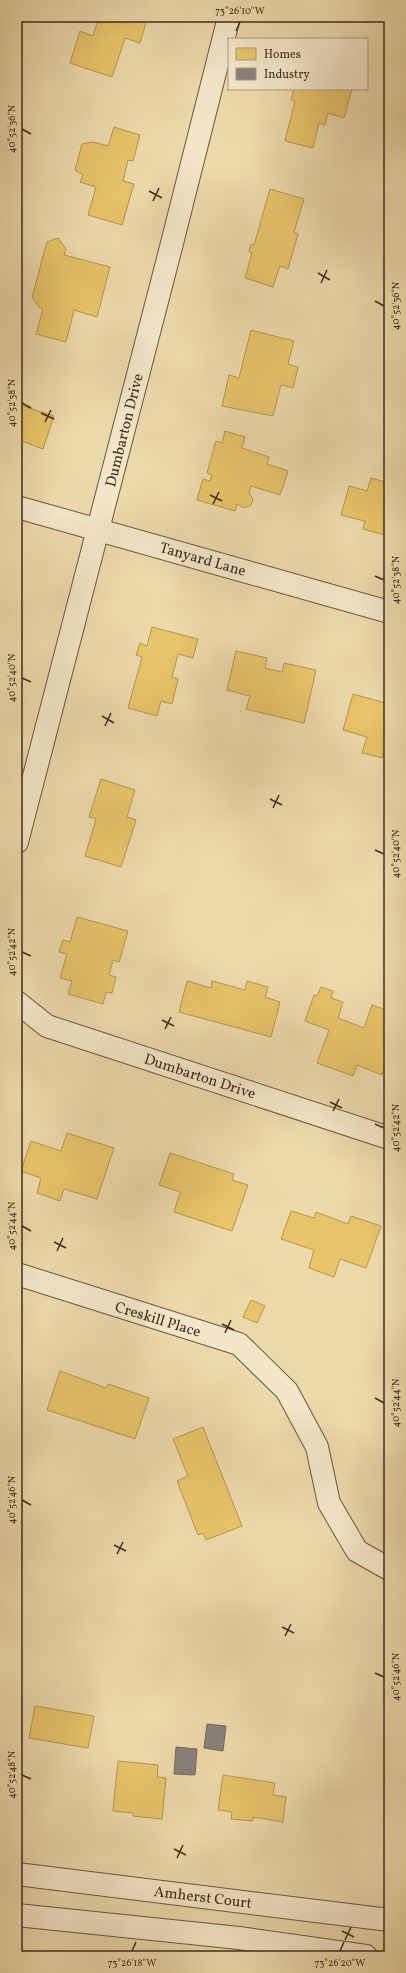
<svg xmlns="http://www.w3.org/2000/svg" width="406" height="1973" font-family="Vollkorn,serif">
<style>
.homes{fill:#e9c46a;stroke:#b59652}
.industry{fill:#8a817c;stroke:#73685e}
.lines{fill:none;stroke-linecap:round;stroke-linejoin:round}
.street-casing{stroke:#69573d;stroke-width:24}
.street{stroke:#f3e6c8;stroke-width:22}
.ticks{fill:none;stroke:#3d2c19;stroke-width:1.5}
.labels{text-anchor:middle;stroke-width:4;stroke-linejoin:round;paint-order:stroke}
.street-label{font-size:15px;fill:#3d2c19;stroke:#f3e6c8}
.neatline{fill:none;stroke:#3d2c19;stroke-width:1.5}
.ticks-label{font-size:10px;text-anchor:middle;fill:#3d2c19}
</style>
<rect width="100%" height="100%" fill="#ecd9aa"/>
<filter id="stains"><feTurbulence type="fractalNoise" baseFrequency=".005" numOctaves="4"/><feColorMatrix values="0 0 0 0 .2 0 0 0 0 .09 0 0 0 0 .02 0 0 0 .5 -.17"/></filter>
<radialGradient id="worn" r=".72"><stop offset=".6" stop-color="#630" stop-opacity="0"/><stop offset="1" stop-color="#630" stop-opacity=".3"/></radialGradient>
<path class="homes" d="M 99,17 L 142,17 L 147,19 L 140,43 L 125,38 L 112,77 L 70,63 L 80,31 L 93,36 Z
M 294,89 L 352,89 L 344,118 L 328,113 L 325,125 L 319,123 L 313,148 L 285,141 L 295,101 L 291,100 Z
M 114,127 L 140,135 L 133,161 L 128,160 L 123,181 L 134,184 L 122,225 L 88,215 L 96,187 L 80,182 L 83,175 L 75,170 L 82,144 L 93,142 L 108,146 Z
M 270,189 L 304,199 L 294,232 L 298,234 L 288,269 L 280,266 L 273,287 L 245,278 L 252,253 L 249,252 L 251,244 L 254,245 Z
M 58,238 L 66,249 L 64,255 L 110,267 L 97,317 L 74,310 L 66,342 L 36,334 L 43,309 L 39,307 L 32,297 L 47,242 Z
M 251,330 L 294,341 L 288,364 L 298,367 L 293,388 L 281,385 L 273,416 L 222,406 L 229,375 L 239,378 Z
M 17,404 L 54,416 L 43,449 L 19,440 L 17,445 Z
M 225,431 L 245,437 L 242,448 L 269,457 L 267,464 L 288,471 L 280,495 L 251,486 L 249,493 L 253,499 L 251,505 L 244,508 L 237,504 L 235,511 L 197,500 L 203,479 L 210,481 L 212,475 L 207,473 L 216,441 L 222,443 Z
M 371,478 L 389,483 L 389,547 L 386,546 L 388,536 L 363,529 L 365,521 L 341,515 L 349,486 L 367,491 Z
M 152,627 L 198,639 L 193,658 L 178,654 L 172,677 L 178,679 L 172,704 L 161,701 L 157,716 L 128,708 L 142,657 L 136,655 L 140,643 L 147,646 Z
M 236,651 L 267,658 L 265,668 L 282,672 L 284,663 L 316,670 L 304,723 L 246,709 L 250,696 L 227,690 Z
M 353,694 L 389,704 L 389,743 L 387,743 L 382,758 L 362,753 L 367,737 L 343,730 Z
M 101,779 L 135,790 L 127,817 L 136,820 L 121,867 L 85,856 L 96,819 L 89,817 Z
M 77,917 L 128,931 L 119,962 L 113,960 L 109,975 L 116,977 L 112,993 L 106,992 L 103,1004 L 68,994 L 72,981 L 60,978 L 67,954 L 59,952 L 63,940 L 70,942 Z
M 187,981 L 211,988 L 212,981 L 245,990 L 247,981 L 268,987 L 265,997 L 280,1002 L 271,1037 L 179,1012 Z
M 321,987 L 333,991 L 331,998 L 343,1002 L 338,1018 L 364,1028 L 372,1005 L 389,1011 L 389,1057 L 382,1075 L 357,1065 L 353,1076 L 317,1063 L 329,1030 L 305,1021 L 314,995 L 317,996 Z
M 67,1133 L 114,1148 L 97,1199 L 64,1189 L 60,1201 L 37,1193 L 41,1178 L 21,1171 L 31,1141 L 61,1151 Z
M 170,1153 L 234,1174 L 232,1180 L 248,1185 L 232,1231 L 174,1212 L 180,1192 L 159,1185 Z
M 291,1211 L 314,1218 L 316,1212 L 348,1224 L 351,1216 L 381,1226 L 366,1268 L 340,1259 L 334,1277 L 309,1268 L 314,1250 L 281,1239 Z
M 251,1300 L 265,1306 L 257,1323 L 243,1317 Z
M 60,1371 L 106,1388 L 108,1384 L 149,1398 L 135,1439 L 47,1410 Z
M 203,1427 L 242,1526 L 206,1540 L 203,1533 L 198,1535 L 177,1481 L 188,1476 L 173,1439 Z
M 35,1706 L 94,1716 L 88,1748 L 29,1738 Z
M 118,1761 L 158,1765 L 157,1777 L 166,1778 L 162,1819 L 133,1816 L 133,1813 L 113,1811 Z
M 223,1775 L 275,1783 L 273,1795 L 286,1797 L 283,1822 L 253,1817 L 253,1821 L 231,1819 L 232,1812 L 218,1810 Z"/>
<path class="industry" d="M 207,1724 L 226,1726 L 223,1751 L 204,1748 Z
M 176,1747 L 197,1749 L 195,1775 L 174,1774 Z"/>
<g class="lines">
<g class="street-casing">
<path id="street" d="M 17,507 L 389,612
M 17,842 L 169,255 L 229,17
M 17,1002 L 47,1026 L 389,1138
M 17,1274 L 239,1344 L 287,1391 L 317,1447 L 329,1503 L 357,1551 L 389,1569
M 17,1874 L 389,1920
M 17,1915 L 239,1938 L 366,1956"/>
</g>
<use href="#street" class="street"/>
</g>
<path class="ticks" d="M 236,31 L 240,22M 22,129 L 31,134M 149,191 L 162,198M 153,201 L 159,188M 318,273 L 330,280M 321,283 L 327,270M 375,301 L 384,306M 22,403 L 31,408M 41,413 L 54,419M 45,422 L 51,410M 210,495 L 222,501M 213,504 L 219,492M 375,576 L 384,580M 22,678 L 31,682M 102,716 L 114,723M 105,726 L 111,713M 270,799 L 282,805M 273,808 L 279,795M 375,850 L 384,854M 22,952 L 31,956M 162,1020 L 174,1026M 165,1029 L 171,1017M 330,1102 L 342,1108M 333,1111 L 339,1099M 375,1124 L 384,1128M 22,1226 L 31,1231M 54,1242 L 66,1248M 57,1251 L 63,1238M 222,1324 L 234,1330M 225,1333 L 231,1320M 375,1398 L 384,1403M 22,1500 L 31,1505M 114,1545 L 126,1551M 117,1554 L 123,1542M 282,1627 L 294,1633M 285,1636 L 291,1624M 375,1673 L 384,1677M 22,1775 L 31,1779M 174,1849 L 186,1855M 177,1858 L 183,1845M 342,1931 L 354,1937M 345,1940 L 351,1927M 132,1951 L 136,1942M 340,1951 L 344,1942"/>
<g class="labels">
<g class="street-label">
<text transform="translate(124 430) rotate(-76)" y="5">Dumbarton Drive</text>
<text transform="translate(203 559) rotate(16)" y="5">Tanyard Lane</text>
<text transform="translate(200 1076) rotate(18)" y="5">Dumbarton Drive</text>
<text transform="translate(158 1319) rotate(17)" y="5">Creskill Place</text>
<text transform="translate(203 1897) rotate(7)" y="5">Amherst Court</text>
</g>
</g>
<rect width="406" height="1973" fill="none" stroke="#ecd9aa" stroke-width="44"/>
<rect x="228" y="38" width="140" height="52" fill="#f3e6c8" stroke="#aa9c82"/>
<rect x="236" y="48" width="20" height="12" fill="#e9c46a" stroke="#aa9c82"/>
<text x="264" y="58" font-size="12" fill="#3d2c19">Homes</text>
<rect x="236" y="68" width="20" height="12" fill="#8a817c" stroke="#aa9c82"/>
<text x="264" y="78" font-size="12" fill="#3d2c19">Industry</text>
<rect x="22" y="22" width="362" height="1929" class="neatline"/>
<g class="ticks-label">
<text x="240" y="14">73°26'10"W</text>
<text transform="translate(11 129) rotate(-90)" y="4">40°52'36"N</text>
<text transform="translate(395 306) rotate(-90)" y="4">40°52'36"N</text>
<text transform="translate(11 403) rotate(-90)" y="4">40°52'38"N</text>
<text transform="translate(395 580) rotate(-90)" y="4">40°52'38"N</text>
<text transform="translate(11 678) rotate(-90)" y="4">40°52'40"N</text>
<text transform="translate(395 854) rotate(-90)" y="4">40°52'40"N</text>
<text transform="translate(11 952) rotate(-90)" y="4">40°52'42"N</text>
<text transform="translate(395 1128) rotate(-90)" y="4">40°52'42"N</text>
<text transform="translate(11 1226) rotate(-90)" y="4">40°52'44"N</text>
<text transform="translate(395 1403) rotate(-90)" y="4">40°52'44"N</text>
<text transform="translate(11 1500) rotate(-90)" y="4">40°52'46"N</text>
<text transform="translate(395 1677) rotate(-90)" y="4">40°52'46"N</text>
<text transform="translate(11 1775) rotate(-90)" y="4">40°52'48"N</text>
<text x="132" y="1966">73°26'18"W</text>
<text x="340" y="1966">73°26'20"W</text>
</g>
<rect width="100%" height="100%" filter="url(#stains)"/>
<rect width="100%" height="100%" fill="url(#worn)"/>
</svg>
